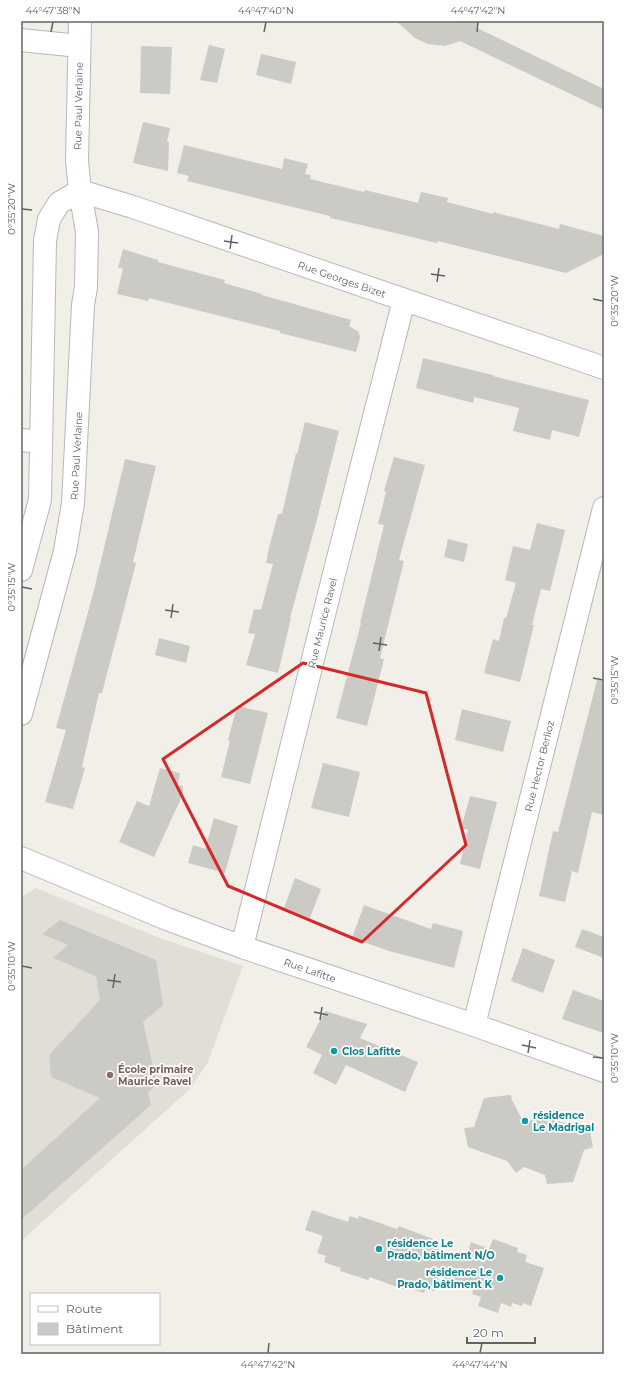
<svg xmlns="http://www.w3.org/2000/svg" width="625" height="1375" font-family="Montserrat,sans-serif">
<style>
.education{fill:#e1ded6}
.building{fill:#cccac5}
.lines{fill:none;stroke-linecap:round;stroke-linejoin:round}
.minor-casing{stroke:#b5b8bc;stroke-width:24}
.minor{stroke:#fff;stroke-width:22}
.marked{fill:none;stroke:#d62828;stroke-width:3;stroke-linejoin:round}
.ticks{fill:none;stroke:#5f6368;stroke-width:1.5}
.culture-dot{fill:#0f9aa8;stroke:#fff;stroke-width:1.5}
.education-dot{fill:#8d6e63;stroke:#fff;stroke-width:1.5}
.labels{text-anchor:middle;stroke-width:3.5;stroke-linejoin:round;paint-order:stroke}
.street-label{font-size:10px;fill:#5f6368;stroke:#fff}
.culture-label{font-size:10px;font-weight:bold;fill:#0d838f;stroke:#fff;text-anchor:start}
.education-label{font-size:10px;font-weight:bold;fill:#785e54;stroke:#fff;text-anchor:start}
.neatline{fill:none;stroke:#5f6368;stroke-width:1.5}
.ticks-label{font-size:10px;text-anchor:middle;fill:#5f6368}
</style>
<rect width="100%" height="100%" fill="#f1efe8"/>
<path class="education" d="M 36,888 L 160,938 L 243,966 L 208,1062 L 190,1089 L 21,1241 L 21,897 Z"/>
<path class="building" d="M 396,21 L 480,21 L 477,28 L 604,89 L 604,110 L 460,41 L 445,46 L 428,44 L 415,38 Z
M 209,45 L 225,49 L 217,83 L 200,80 Z
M 141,46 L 172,47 L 170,94 L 140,93 Z
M 261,54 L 296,62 L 291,84 L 256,75 Z
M 143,122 L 170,128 L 167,141 L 169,142 L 168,171 L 133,163 Z
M 184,145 L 282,169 L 284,158 L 308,164 L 305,174 L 311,175 L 310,179 L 364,192 L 365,190 L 418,203 L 421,192 L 448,198 L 447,202 L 493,214 L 493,212 L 559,229 L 560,224 L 604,236 L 604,254 L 566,273 L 438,241 L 437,243 L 357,224 L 330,218 L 330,216 L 187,181 L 189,176 L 177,173 Z
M 123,249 L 158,260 L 158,262 L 225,280 L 224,283 L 262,294 L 262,295 L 351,320 L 349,326 L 359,332 L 360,338 L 356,352 L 280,333 L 280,331 L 149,298 L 148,301 L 117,294 L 123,268 L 118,268 Z
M 423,358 L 493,375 L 493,376 L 589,400 L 579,437 L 552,430 L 550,440 L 513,431 L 519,408 L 474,397 L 473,403 L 416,388 Z
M 305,422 L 339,431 L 316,523 L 290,618 L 291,618 L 278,673 L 246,665 L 255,634 L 248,633 L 254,609 L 261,610 L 273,564 L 266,563 L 269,548 L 278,514 L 282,514 L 296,453 L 297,454 Z
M 394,457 L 425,465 L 399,560 L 404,561 L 380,658 L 384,659 L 367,726 L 336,718 L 361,623 L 360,623 L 384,525 L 378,524 L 386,492 L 384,491 Z
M 125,459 L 156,466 L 133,562 L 136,563 L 102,693 L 99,693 L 82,767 L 85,768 L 73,809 L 45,802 L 66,730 L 56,728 L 94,590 Z
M 537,523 L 565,530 L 550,591 L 541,589 L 532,625 L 534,625 L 520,682 L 484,673 L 493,639 L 499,641 L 504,618 L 506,618 L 516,583 L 505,580 L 513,546 L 530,550 Z
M 448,539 L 468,544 L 464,562 L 444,557 Z
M 159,638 L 190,646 L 186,663 L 155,655 Z
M 597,680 L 604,681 L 604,815 L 592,812 L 578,873 L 572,871 L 565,902 L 539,896 L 553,831 L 558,832 Z
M 237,706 L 268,713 L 250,784 L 221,777 L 230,741 L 228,740 Z
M 462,709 L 511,721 L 503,752 L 455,740 Z
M 323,763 L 360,772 L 349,817 L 311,808 Z
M 160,768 L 180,773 L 178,785 L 183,786 L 183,794 L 154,857 L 119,842 L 137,801 L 149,806 Z
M 470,796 L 497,802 L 480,869 L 460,864 L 468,830 L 461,828 Z
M 214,818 L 238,826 L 225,873 L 188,863 L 193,845 L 205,849 Z
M 295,878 L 321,889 L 310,918 L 284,908 Z
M 364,905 L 431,929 L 433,923 L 463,931 L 454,968 L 389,951 L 352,938 Z
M 60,920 L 156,960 L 163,1005 L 143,1022 L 157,1084 L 148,1092 L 151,1105 L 21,1220 L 21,1170 L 100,1098 L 51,1077 L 49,1055 L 100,1000 L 96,976 L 53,958 L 68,945 L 42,934 Z
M 582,929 L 604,937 L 604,958 L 575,947 Z
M 523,948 L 555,960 L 543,993 L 511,981 Z
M 573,990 L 604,1001 L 604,1033 L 562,1019 Z
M 325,1011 L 367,1024 L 360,1038 L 418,1062 L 405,1092 L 346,1065 L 336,1085 L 313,1073 L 322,1055 L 306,1047 Z
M 511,1095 L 512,1100 L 525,1125 L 538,1114 L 574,1126 L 576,1122 L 589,1127 L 593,1147 L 584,1150 L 573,1182 L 547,1184 L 545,1175 L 524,1167 L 516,1173 L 507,1161 L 468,1147 L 464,1128 L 474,1127 L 484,1098 Z
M 312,1210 L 348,1222 L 350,1216 L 358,1219 L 359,1216 L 397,1229 L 399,1226 L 433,1239 L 430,1246 L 466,1259 L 471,1242 L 489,1249 L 493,1239 L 518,1248 L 517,1252 L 527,1255 L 525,1262 L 544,1268 L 531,1306 L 523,1303 L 522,1306 L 512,1303 L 511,1307 L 501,1303 L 498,1313 L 478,1306 L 481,1297 L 472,1294 L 473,1290 L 439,1276 L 434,1291 L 426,1288 L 424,1293 L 406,1287 L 405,1290 L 370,1277 L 368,1280 L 340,1271 L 341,1268 L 324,1262 L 326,1256 L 317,1253 L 323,1236 L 305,1230 Z"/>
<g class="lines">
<g class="minor-casing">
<path id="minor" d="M 21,40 L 79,46
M 80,191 L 133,207 L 604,368
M 21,440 L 41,442
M 21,570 L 40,500 L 45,241 L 49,219 L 59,203 L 80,191
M 21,714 L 65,551 L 73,503 L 83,305 L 86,287 L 87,232 L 80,191 L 77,161 L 80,21
M 21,858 L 167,919 L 242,947 L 474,1025 L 604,1071
M 242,947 L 334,574 L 404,300
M 474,1025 L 604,508"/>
</g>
<use href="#minor" class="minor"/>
</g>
<path class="marked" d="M 303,663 L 426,693 L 466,845 L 362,942 L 228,886 L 163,759 Z"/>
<path class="ticks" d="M 51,32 L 53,22M 264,32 L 266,22M 477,32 L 478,22M 22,209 L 32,210M 224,241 L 238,243M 230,249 L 232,235M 431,274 L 445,276M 437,282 L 439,268M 593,299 L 603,301M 22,587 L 32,589M 165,610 L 179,612M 171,618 L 173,604M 373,643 L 387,645M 379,651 L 381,637M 593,678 L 603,680M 22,966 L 32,968M 107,980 L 121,982M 113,988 L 115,974M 314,1012 L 328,1015M 320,1020 L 322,1007M 522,1045 L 536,1048M 528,1053 L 530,1040M 593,1057 L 603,1058M 268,1353 L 269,1343M 480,1353 L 482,1343"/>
<g class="culture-dot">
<circle cx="334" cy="1051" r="4"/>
<circle cx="525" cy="1121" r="4"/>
<circle cx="379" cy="1249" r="4"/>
<circle cx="500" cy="1278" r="4"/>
</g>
<circle class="education-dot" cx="110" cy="1075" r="4"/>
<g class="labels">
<g class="street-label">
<text transform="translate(78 106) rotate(-89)" y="4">Rue Paul Verlaine</text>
<text transform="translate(342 279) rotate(19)" y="4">Rue Georges Bizet</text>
<text transform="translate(76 456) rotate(-87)" y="4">Rue Paul Verlaine</text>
<text transform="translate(322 623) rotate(-76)" y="4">Rue Maurice Ravel</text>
<text transform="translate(539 766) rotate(-76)" y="4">Rue Hector Berlioz</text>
<text transform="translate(310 970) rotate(19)" y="4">Rue Lafitte</text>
</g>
<g class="culture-label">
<text x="342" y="1055">Clos Lafitte</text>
<text x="533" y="1119">résidence<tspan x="533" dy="12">Le Madrigal</tspan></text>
<text x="387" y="1247">résidence Le<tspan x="387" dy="12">Prado, bâtiment N/O</tspan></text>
<text x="492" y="1276" text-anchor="end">résidence Le<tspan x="492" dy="12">Prado, bâtiment K</tspan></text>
</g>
<g class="education-label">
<text x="118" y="1073">École primaire<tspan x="118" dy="12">Maurice Ravel</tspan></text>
</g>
</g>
<rect width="625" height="1375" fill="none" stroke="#ffffff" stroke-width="44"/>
<rect x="30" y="1293" width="130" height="52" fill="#ffffff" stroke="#bfc1c3"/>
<rect x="38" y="1306" width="20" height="6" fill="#ffffff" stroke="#bfc1c3"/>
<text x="66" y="1313" font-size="12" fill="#5f6368">Route</text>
<rect x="38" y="1323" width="20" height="12" fill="#cccac5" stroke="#bfc1c3"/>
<text x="66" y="1333" font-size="12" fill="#5f6368">Bâtiment</text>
<path d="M467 1337v6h68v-6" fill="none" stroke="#5f6368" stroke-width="2"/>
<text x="473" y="1337" font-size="12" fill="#5f6368" stroke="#ffffff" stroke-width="3" paint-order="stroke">20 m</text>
<rect x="22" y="22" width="581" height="1331" class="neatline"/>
<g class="ticks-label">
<text x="53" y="14">44°47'38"N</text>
<text x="266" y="14">44°47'40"N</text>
<text x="478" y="14">44°47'42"N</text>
<text transform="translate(11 209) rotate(-90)" y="4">0°35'20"W</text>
<text transform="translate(614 301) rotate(-90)" y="4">0°35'20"W</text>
<text transform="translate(11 587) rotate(-90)" y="4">0°35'15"W</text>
<text transform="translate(614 680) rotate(-90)" y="4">0°35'15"W</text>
<text transform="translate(11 966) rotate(-90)" y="4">0°35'10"W</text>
<text transform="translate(614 1058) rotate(-90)" y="4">0°35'10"W</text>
<text x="268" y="1368">44°47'42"N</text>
<text x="480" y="1368">44°47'44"N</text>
</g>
</svg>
